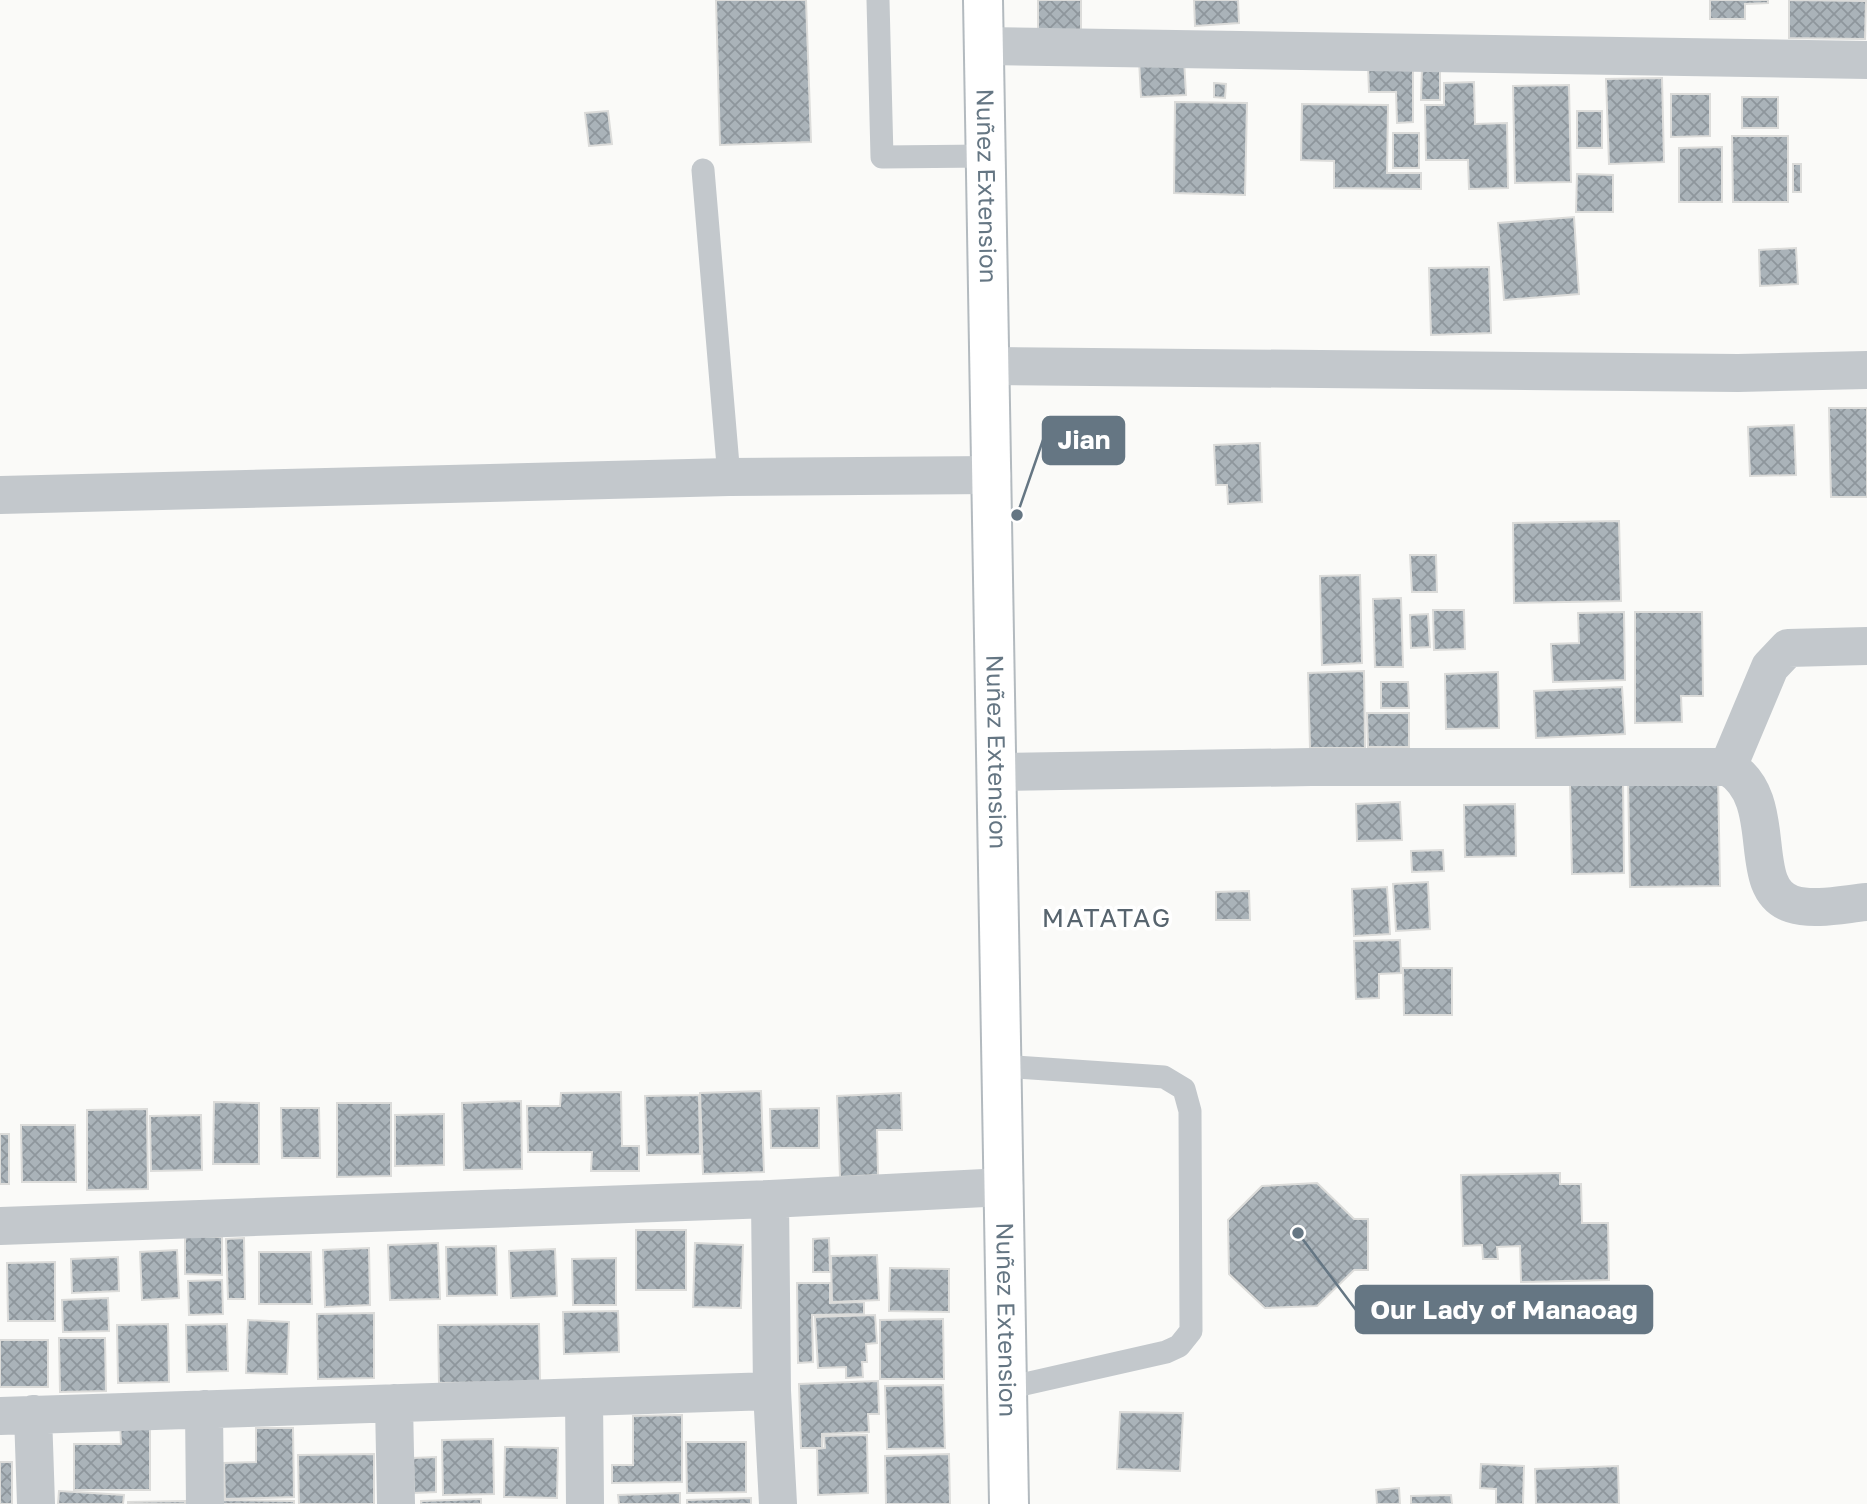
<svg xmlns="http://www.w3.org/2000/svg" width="1867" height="1504" font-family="'Golos Text',sans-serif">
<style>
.building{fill:url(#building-cross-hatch);stroke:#dcdcda;stroke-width:2}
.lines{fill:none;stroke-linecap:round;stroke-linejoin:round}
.secondary-casing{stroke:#b3babf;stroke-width:42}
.lane{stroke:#c3c8cc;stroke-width:23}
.street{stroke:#c3c8cc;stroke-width:38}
.secondary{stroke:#fff;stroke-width:38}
.labels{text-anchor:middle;stroke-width:7;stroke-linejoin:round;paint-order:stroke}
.street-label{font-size:24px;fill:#657683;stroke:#fff}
.neighbourhood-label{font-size:26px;letter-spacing:2px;fill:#57646e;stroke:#fff}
.leader{fill:none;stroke:#657683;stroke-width:2.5}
.callout-dot{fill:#657683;stroke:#fff;stroke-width:2.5}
.callout{fill:#657683;stroke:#657683;stroke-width:2.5}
.callout-label{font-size:26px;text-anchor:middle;font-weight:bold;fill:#fff}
</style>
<defs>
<pattern id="building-cross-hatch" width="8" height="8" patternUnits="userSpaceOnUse" patternTransform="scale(1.75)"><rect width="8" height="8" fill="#aab3b9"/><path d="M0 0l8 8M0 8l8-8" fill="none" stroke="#8e969c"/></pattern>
</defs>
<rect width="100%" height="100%" fill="#fafaf8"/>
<path class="building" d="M 716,0 L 806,0 L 811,142 L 720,145 Z
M 1038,0 L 1081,0 L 1081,33 L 1038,32 Z
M 1194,0 L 1238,0 L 1239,23 L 1195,26 Z
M 1710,0 L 1768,0 L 1768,3 L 1745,4 L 1745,19 L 1710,19 Z
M 1789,0 L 1866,1 L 1865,39 L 1789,38 Z
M 1184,59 L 1186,95 L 1141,97 L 1139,60 Z
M 1413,61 L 1413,122 L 1397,123 L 1396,92 L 1369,92 L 1368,66 Z
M 1422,68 L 1440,68 L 1440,100 L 1421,100 Z
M 1662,78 L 1664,162 L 1609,164 L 1606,79 Z
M 1474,82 L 1475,124 L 1507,123 L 1508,188 L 1469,189 L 1468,160 L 1426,160 L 1425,105 L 1444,105 L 1444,83 Z
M 1214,83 L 1226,84 L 1225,98 L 1214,97 Z
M 1569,85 L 1571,182 L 1515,183 L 1513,86 Z
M 1671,94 L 1710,94 L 1710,136 L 1671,137 Z
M 1742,97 L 1778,97 L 1778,128 L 1742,128 Z
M 1175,102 L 1247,103 L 1245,195 L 1174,193 Z
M 1302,104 L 1388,105 L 1387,173 L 1421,173 L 1421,189 L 1334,188 L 1334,161 L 1301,160 Z
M 608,111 L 612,144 L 589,146 L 585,113 Z
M 1577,111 L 1602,111 L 1602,148 L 1577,148 Z
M 1393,133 L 1419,133 L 1419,168 L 1393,168 Z
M 1732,136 L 1788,136 L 1788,202 L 1733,202 Z
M 1722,147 L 1722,202 L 1679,202 L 1679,148 Z
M 1793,164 L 1801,164 L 1801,192 L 1793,192 Z
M 1577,174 L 1613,175 L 1613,212 L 1576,212 Z
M 1574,217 L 1579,294 L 1504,300 L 1498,223 Z
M 1796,248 L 1798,284 L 1760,286 L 1759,250 Z
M 1489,267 L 1491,333 L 1431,335 L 1429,268 Z
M 1829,408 L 1867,408 L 1867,497 L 1831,497 Z
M 1794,425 L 1796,475 L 1750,476 L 1748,427 Z
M 1260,443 L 1262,502 L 1228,504 L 1227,485 L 1216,485 L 1214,445 Z
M 1619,521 L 1621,601 L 1514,603 L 1513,523 Z
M 1410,555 L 1436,555 L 1437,592 L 1412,592 Z
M 1360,575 L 1362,663 L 1322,665 L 1320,576 Z
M 1401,598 L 1403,667 L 1375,667 L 1373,599 Z
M 1433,610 L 1464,610 L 1465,649 L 1434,650 Z
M 1624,612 L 1625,680 L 1553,682 L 1551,644 L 1579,643 L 1578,613 Z
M 1635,612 L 1702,612 L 1703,696 L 1681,696 L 1682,722 L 1635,723 Z
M 1428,614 L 1430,647 L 1411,648 L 1410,615 Z
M 1364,671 L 1365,748 L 1310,748 L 1308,673 Z
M 1498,672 L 1499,728 L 1446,729 L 1445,674 Z
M 1381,682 L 1408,682 L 1409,708 L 1381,708 Z
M 1622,687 L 1625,734 L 1536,738 L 1534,691 Z
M 1367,713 L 1409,713 L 1409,747 L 1368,747 Z
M 1718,774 L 1720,886 L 1630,887 L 1628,776 Z
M 1623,779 L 1624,873 L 1572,874 L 1570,780 Z
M 1400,802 L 1402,840 L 1357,841 L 1356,804 Z
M 1515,804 L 1516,856 L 1465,857 L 1464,805 Z
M 1443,850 L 1444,871 L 1412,872 L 1411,851 Z
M 1428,882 L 1430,929 L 1396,931 L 1393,884 Z
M 1387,887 L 1390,934 L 1354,936 L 1352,889 Z
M 1249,891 L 1250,920 L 1216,920 L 1216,892 Z
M 1400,940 L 1401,973 L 1379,974 L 1379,998 L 1356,999 L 1354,941 Z
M 1403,968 L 1452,968 L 1452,1015 L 1404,1015 Z
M 761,1091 L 764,1172 L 703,1174 L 700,1093 Z
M 621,1092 L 622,1146 L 639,1146 L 639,1171 L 591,1171 L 592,1152 L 528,1152 L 527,1106 L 560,1106 L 561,1093 Z
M 901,1093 L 902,1130 L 877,1130 L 878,1175 L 840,1177 L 837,1096 Z
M 699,1095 L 700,1154 L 647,1155 L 645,1096 Z
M 521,1101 L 522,1169 L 464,1170 L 462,1103 Z
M 214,1102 L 259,1103 L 259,1164 L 213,1164 Z
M 337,1103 L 391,1103 L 391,1176 L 337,1177 Z
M 281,1108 L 319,1108 L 320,1158 L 282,1158 Z
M 819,1108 L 819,1148 L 771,1148 L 770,1109 Z
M 147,1109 L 148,1189 L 87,1190 L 87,1110 Z
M 444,1114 L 444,1165 L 395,1166 L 395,1115 Z
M 201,1115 L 202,1170 L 151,1171 L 150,1116 Z
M 21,1125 L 75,1125 L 76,1182 L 22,1182 Z
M 0,1134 L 9,1134 L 9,1184 L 0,1184 Z
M 1560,1173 L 1560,1184 L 1581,1184 L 1582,1223 L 1608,1223 L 1609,1280 L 1521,1282 L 1520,1246 L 1497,1247 L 1498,1259 L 1483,1259 L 1482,1245 L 1463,1246 L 1461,1175 Z
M 1317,1183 L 1354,1219 L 1368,1219 L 1368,1270 L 1354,1270 L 1317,1306 L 1265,1308 L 1229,1274 L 1228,1220 L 1262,1186 Z
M 636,1230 L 686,1230 L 686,1290 L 636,1290 Z
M 185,1236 L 222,1237 L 222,1275 L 185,1274 Z
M 244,1238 L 245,1299 L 228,1299 L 226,1239 Z
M 829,1238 L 830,1272 L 813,1272 L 813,1239 Z
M 438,1243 L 440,1299 L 390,1300 L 388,1245 Z
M 695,1243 L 743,1245 L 741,1308 L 693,1307 Z
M 496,1246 L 497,1295 L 447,1296 L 446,1247 Z
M 369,1248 L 370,1305 L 325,1307 L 323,1250 Z
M 555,1249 L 557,1296 L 511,1298 L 509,1251 Z
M 177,1250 L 179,1298 L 142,1300 L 140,1252 Z
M 259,1252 L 311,1252 L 312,1304 L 259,1304 Z
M 877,1255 L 879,1300 L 832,1302 L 831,1256 Z
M 118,1257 L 119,1291 L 72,1293 L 71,1259 Z
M 616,1258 L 616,1305 L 573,1305 L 572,1259 Z
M 55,1262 L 55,1321 L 8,1321 L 7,1263 Z
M 890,1268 L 949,1269 L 949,1312 L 889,1311 Z
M 222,1280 L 223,1314 L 189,1315 L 188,1281 Z
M 797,1283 L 830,1283 L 830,1303 L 864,1302 L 864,1314 L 812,1315 L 813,1362 L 798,1363 Z
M 108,1298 L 109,1331 L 63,1332 L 62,1300 Z
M 618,1311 L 619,1352 L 564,1354 L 563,1312 Z
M 374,1313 L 374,1378 L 318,1379 L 317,1314 Z
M 875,1315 L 877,1343 L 866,1344 L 867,1362 L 862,1362 L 863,1377 L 846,1378 L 846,1367 L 818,1368 L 815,1317 Z
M 943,1319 L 944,1379 L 880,1379 L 880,1320 Z
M 248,1320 L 289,1322 L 287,1374 L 246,1373 Z
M 168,1324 L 169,1382 L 118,1383 L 117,1325 Z
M 227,1324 L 228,1371 L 187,1372 L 186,1325 Z
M 539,1324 L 540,1382 L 439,1383 L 438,1325 Z
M 59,1338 L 105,1338 L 106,1391 L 60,1392 Z
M 0,1340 L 48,1340 L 48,1387 L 0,1387 Z
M 878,1381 L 879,1414 L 868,1414 L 869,1432 L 822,1434 L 822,1448 L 801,1448 L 799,1384 Z
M 943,1385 L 945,1448 L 887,1449 L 885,1386 Z
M 1120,1412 L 1183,1413 L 1180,1471 L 1117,1469 Z
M 682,1415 L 682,1482 L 612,1483 L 612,1465 L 633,1465 L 633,1416 Z
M 120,1422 L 150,1422 L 150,1490 L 74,1490 L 74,1444 L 121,1444 Z
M 256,1428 L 293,1428 L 294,1497 L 225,1499 L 224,1463 L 256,1462 Z
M 867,1435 L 868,1493 L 818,1495 L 817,1449 L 825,1448 L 824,1436 Z
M 493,1439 L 494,1494 L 443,1495 L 442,1440 Z
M 686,1442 L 746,1442 L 746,1492 L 687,1493 Z
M 505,1447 L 558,1448 L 557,1498 L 504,1497 Z
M 374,1454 L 374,1504 L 299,1504 L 298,1455 Z
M 949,1454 L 950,1504 L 886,1504 L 885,1456 Z
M 436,1457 L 436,1492 L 414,1493 L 413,1458 Z
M 0,1462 L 12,1462 L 12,1504 L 0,1504 Z
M 1481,1464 L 1524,1466 L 1523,1504 L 1496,1504 L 1496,1489 L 1480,1488 Z
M 1618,1466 L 1619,1504 L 1536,1504 L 1535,1469 Z
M 1399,1488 L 1400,1504 L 1377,1504 L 1376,1490 Z
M 59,1491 L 124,1495 L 123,1504 L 58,1504 Z
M 680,1493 L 680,1504 L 619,1504 L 618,1495 Z
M 1451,1495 L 1452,1504 L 1411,1504 L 1411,1496 Z
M 751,1498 L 751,1504 L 687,1504 L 687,1500 Z
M 481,1499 L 481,1504 L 421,1504 L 421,1501 Z
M 223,1500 L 294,1501 L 294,1504 L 223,1504 Z
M 185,1501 L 185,1504 L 128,1504 L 128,1502 Z"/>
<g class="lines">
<g class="secondary-casing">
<g id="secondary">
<path id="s1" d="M 983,0 L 1009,1504"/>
</g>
</g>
<path class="lane" d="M 878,0 L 882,157 L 986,156
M 703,170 L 729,477
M 1002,1066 L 1164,1077 L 1184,1089 L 1190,1111 L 1191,1331 L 1179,1346 L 1166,1352 L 1007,1388"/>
<path class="street" d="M 984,46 L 1867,60
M 990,366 L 1738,373 L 1867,370
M 0,495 L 729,477 L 992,475
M 1728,767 L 1770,667 L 1788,648 L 1867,646
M 997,772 L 1311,767 L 1728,767 C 1783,800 1743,888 1792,904 C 1814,911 1844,904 1867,902
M 770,1199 L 772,1391 L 778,1504
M 0,1226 L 770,1199 L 1004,1187
M 584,1397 L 585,1504
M 394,1403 L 396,1504
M 204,1409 L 205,1504
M 33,1414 L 36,1504
M 0,1416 L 772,1391"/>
<use href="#secondary" class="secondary"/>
</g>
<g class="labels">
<g class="street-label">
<text dy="8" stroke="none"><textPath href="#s1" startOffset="186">Nuñez Extension</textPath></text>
<text dy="8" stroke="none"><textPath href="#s1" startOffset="752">Nuñez Extension</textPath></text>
<text dy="8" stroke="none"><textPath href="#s1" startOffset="1320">Nuñez Extension</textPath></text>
</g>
<g class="neighbourhood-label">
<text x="1107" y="927">MATATAG</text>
</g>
</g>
<path class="leader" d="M1017 515L1043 440M1298 1233L1356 1310"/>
<g class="callout-dot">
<circle cx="1017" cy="515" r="7"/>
<circle cx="1298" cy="1233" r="7"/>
</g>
<g class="callout">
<rect x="1043" y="417" width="81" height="47" rx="7"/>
<rect x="1356" y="1286" width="296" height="47" rx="7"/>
</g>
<g class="callout-label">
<text x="1084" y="449">Jian</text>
<text x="1504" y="1319">Our Lady of Manaoag</text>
</g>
</svg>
